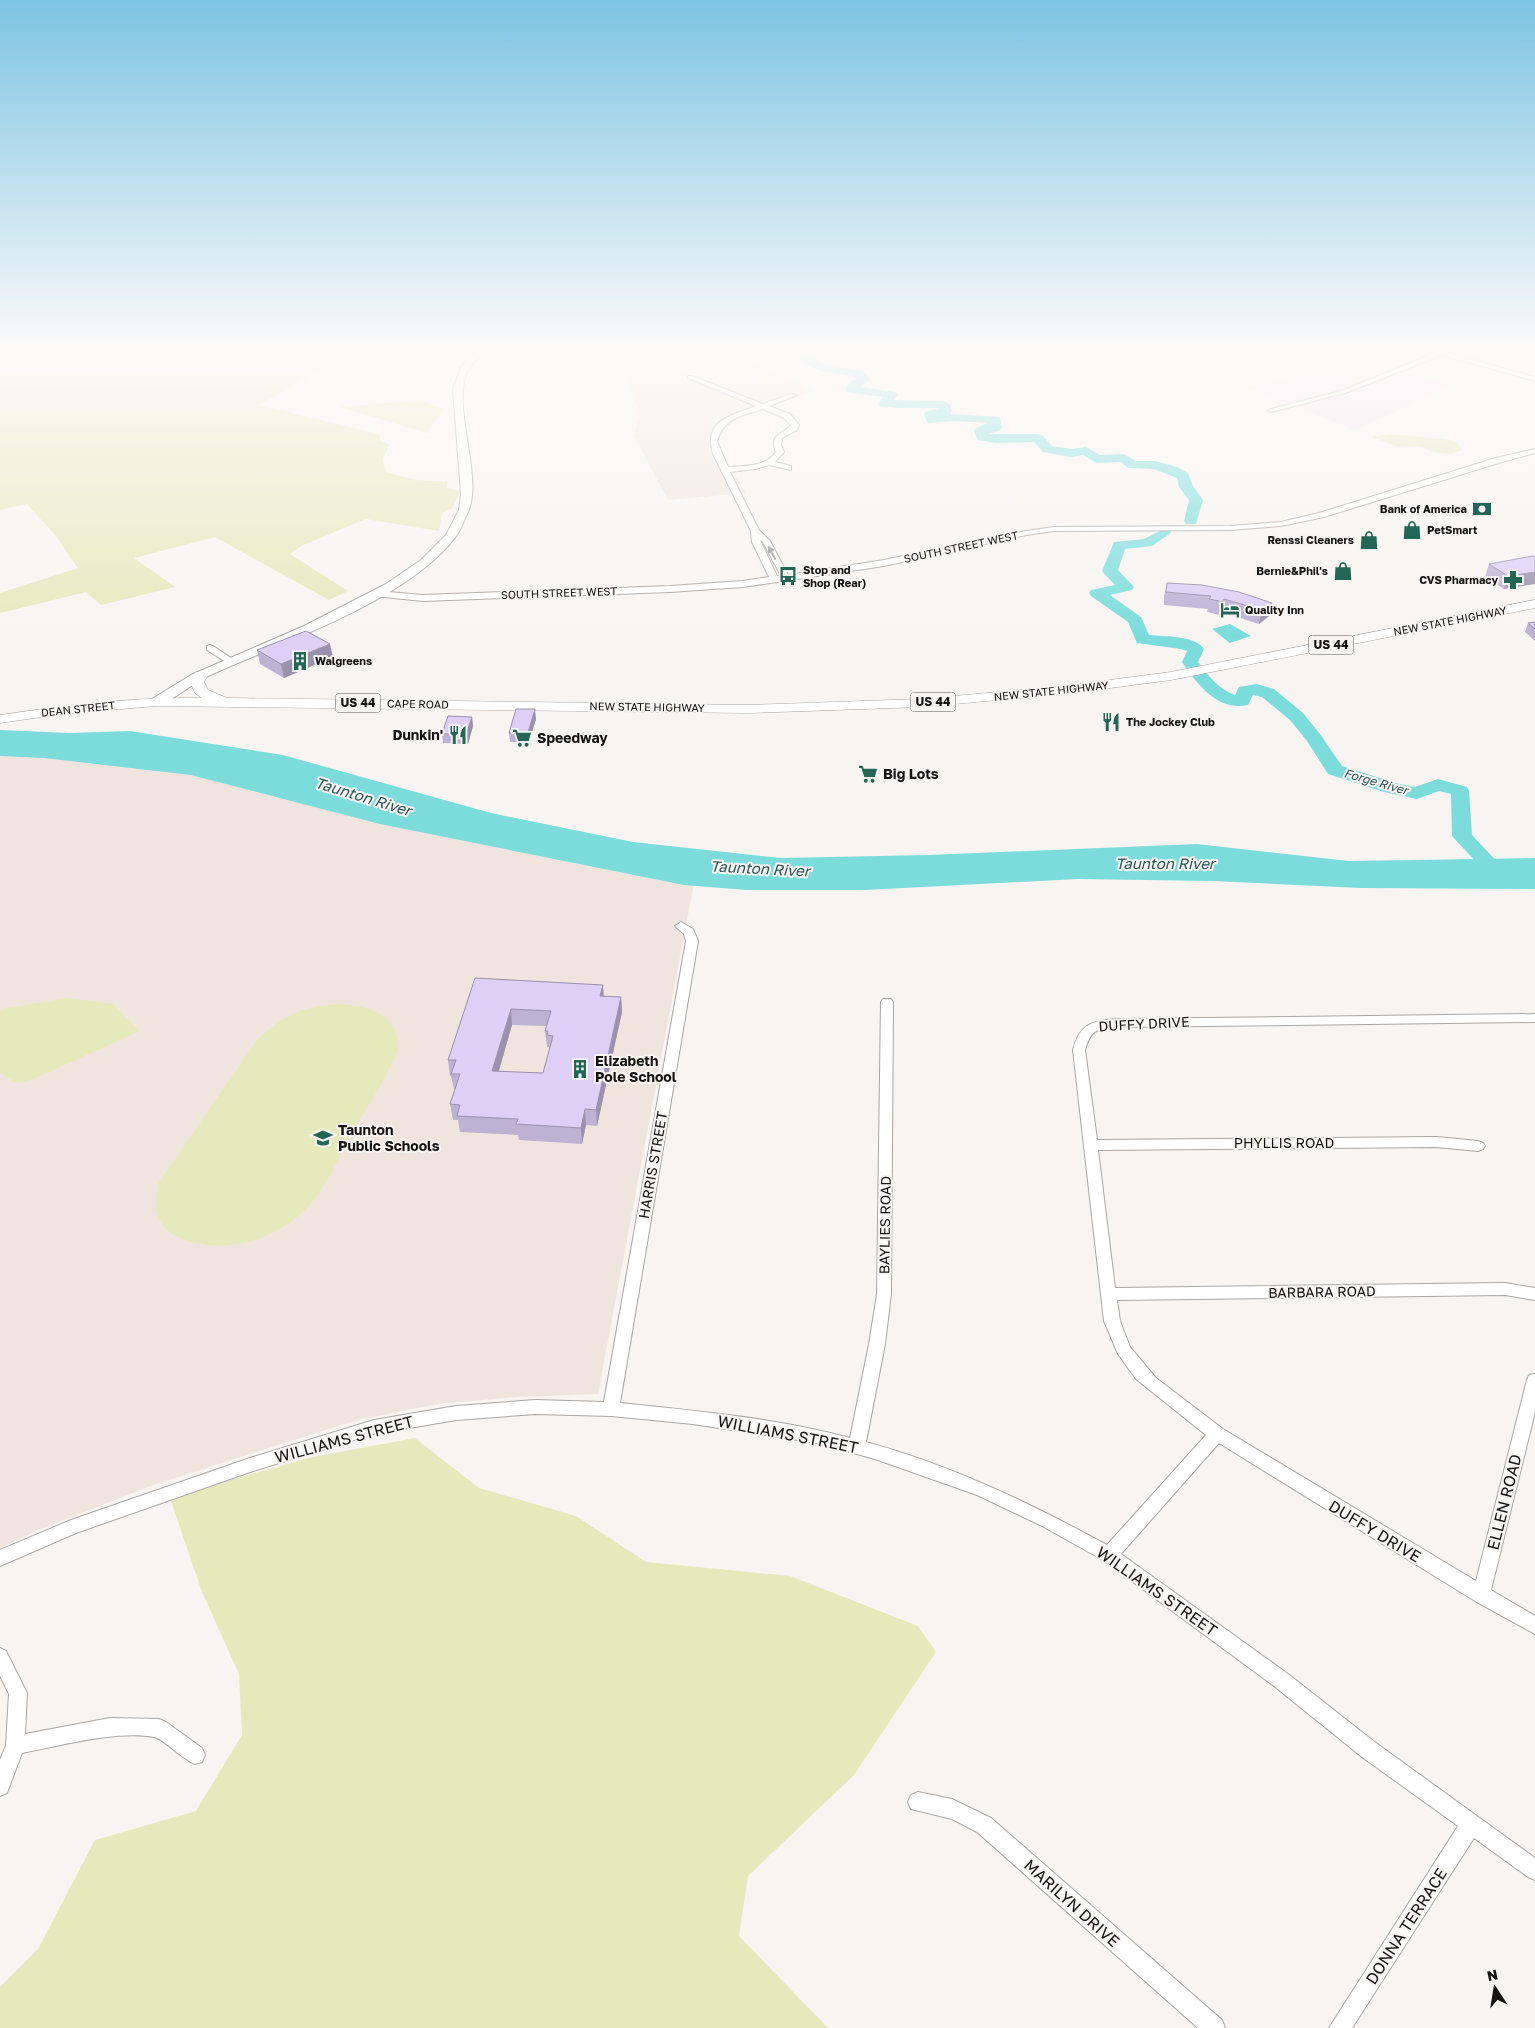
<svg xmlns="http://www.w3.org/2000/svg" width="1535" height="2028" font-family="'Golos Text',sans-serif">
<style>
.built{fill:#f0e5de}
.industrial{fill:#f9e4f3}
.green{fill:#e6e9bc}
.water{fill:#7cdcdc}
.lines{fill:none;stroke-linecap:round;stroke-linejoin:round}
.river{fill:#7cdcdc;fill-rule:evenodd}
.minor-casing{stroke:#a9a6a3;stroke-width:2}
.major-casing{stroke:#a9a6a3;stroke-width:2}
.highway-casing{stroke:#a9a6a3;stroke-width:1}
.minor{fill:#fff;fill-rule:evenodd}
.major{fill:#fff;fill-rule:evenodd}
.highway{fill:#fff;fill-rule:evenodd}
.wall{fill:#beb2d4;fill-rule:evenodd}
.shaded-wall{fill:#9b91ac}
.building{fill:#ddcff6;stroke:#9b91ac;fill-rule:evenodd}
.oneway{fill:#969595}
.labels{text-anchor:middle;stroke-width:4;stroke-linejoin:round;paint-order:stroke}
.far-poi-label{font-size:11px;font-weight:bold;fill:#151413;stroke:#f8f4f2;text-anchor:start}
.far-street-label{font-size:11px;fill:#151413;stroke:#f8f4f2}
.shield{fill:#f8f4f2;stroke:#595756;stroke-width:1}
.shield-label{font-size:12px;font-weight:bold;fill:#151413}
.far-water-label{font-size:12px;font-style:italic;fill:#285454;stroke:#f8f4f2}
.poi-label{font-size:14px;font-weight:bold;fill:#151413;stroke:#f8f4f2;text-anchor:start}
.street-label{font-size:14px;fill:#151413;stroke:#f8f4f2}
.water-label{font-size:15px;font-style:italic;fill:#285454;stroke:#f8f4f2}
.near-street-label{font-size:16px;fill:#151413;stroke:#f8f4f2}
</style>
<rect width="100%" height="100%" fill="#f8f4f2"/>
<path class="built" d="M 725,354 L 745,358 L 815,391 L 739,417 L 725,429 L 719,437 L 720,449 L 746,493 L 668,500 L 634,436 L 640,412 L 618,363 L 641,357 Z
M 25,754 L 196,772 L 694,883 L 598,1394 L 516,1397 L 439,1404 L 354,1421 L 153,1485 L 36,1531 L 0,1548 L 0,755 Z"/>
<path class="industrial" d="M 1328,351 L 1346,351 L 1362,355 L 1373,351 L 1416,351 L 1440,359 L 1405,372 L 1451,385 L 1359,429 L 1353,429 L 1246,388 L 1313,371 L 1300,362 Z"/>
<path class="green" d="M 0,351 L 417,351 L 398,360 L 383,360 L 366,367 L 324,368 L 259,405 L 379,434 L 380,440 L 389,445 L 383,459 L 385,472 L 417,480 L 448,482 L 447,488 L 461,491 L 452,508 L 442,513 L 439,531 L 366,519 L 303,545 L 290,554 L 348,591 L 329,600 L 215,537 L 134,558 L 175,587 L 101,605 L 86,592 L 0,613 L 0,593 L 78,568 L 55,535 L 27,504 L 0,510 Z
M 420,400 L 444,409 L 427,433 L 340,407 Z
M 1390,434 L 1451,440 L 1457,443 L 1462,450 L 1452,454 L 1433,452 L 1422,447 L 1396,446 L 1371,437 Z
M 67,998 L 113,1004 L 140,1031 L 29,1081 L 17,1083 L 0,1073 L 0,1009 Z
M 343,1004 C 373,1007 403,1017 397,1053 C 385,1080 368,1106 353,1132 C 341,1153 328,1183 313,1201 C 282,1239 226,1257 180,1238 C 156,1228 153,1207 158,1184 L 256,1041 C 285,1013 303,1006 343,1004 Z
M 415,1438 L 479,1488 L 576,1516 L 646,1562 L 790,1576 L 918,1626 L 936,1652 L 854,1775 L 748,1876 L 739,1936 L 828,2028 L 0,2028 L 0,1987 L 38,1949 L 95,1840 L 196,1811 L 242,1735 L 239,1674 L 202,1592 L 171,1501 L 233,1479 L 313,1457 Z"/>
<path class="water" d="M 1230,624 L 1251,636 L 1230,643 L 1212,629 Z
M 0,730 L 69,733 L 130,731 L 283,755 L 491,813 L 633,842 L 781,858 L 928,855 L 1197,844 L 1349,861 L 1535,858 L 1535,889 L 1361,888 L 1214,881 L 1078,879 L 865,890 L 746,890 L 684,885 L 380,824 L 191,775 L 44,758 L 0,756 Z"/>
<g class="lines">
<path class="river" d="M 783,351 L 798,351 L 824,364 L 863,371 L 870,380 L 860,387 L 896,392 L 898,395 L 894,400 L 944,401 L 950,405 L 952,411 L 950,414 L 1000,417 L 1002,427 L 1000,430 L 989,434 L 1037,434 L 1042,435 L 1052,446 L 1072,449 L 1086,447 L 1100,455 L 1124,454 L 1136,461 L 1155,461 L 1177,467 L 1188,473 L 1193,486 L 1203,500 L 1196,524 L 1186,524 L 1184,521 L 1189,500 L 1179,487 L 1177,478 L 1154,469 L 1128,468 L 1121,462 L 1097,463 L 1083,455 L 1072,457 L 1043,452 L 1034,442 L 995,443 L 978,440 L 974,431 L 976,428 L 988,423 L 956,421 L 928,423 L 924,415 L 925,412 L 939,408 L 899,408 L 880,406 L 879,403 L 883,397 L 847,392 L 845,389 L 851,381 L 856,379 L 855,377 L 817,370 Z
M 1164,529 L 1169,530 L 1171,533 L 1152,546 L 1125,549 L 1118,570 L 1134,587 L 1132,590 L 1110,595 L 1141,617 L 1149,635 C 1165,637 1195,635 1204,649 L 1198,662 C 1209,676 1218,689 1235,695 L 1239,687 L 1257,684 L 1274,689 L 1302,712 L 1320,734 L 1342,766 L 1395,783 L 1415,787 L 1438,779 L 1467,787 L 1469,791 L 1472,835 L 1503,868 L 1506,872 L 1503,876 L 1496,878 L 1489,876 L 1452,836 L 1451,794 L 1439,791 L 1417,799 L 1384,792 L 1328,774 L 1307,741 L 1290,720 L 1262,697 L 1253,695 L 1248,705 C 1218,712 1197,684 1182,662 L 1187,651 L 1181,649 L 1137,643 L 1128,622 L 1091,596 L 1089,593 L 1091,590 L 1115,585 L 1102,571 L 1114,542 L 1144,539 Z"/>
<g class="minor-casing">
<path id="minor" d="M 1431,351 L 1441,351 L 1535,377 L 1535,381 L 1442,355 L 1345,393 L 1271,412 L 1267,410 L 1341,391 L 1435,353 Z
M 688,376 L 692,376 L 763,404 L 791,394 L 797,395 L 769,406 L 790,414 L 799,425 L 797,430 L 782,438 L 781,445 L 784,452 L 775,462 L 791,466 L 791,470 L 769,465 L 756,469 L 730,472 L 759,530 L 770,541 L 788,575 L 884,560 L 1026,531 L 1054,527 L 1230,526 L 1281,522 L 1319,513 L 1496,458 L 1535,449 L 1535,453 L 1502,462 L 1324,517 L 1281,526 L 1230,530 L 1054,531 L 1026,535 L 884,566 L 743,587 L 670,592 L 423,601 L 374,596 L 373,594 L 377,591 L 423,595 L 670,586 L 743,581 L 769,577 L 752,542 L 751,531 L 713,454 C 703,420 731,416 756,406 L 688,378 ZM 763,409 L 784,418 L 791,425 C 782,435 769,434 776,452 C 766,467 744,466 728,467 L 717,441 C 725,417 740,417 763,409 ZM 760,540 L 763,542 L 781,576 L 777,576 Z
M 210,645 L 213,646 L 234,660 L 229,663 L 226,662 L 207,650 L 207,646 Z
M 681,922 L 693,929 L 698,941 L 620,1403 C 697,1411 776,1418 850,1438 L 869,1344 L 877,1294 L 881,1002 L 883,999 L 891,999 L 893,1002 L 891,1294 L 885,1344 L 866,1442 C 951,1465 1030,1503 1107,1545 L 1206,1435 L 1136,1379 L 1118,1354 L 1104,1321 L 1073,1050 C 1080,1023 1092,1021 1117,1019 L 1535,1014 L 1535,1022 L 1117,1027 C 1097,1029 1091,1029 1085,1050 L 1097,1140 L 1437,1137 L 1478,1141 L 1483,1143 L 1485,1146 L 1483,1149 L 1478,1151 L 1437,1147 L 1098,1150 L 1115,1288 L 1505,1283 L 1535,1288 L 1535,1300 L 1505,1295 L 1117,1300 L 1120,1321 L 1130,1347 L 1156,1378 L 1223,1429 L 1476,1581 L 1527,1380 L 1529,1375 L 1535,1374 L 1535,1412 L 1491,1590 L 1535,1616 L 1535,1634 L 1475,1601 L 1219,1443 L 1121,1554 L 1288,1674 L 1376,1743 L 1535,1858 L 1535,1880 L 1528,1877 L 1474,1838 L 1352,2028 L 1329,2028 L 1458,1826 L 1362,1757 L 1274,1686 L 1103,1560 L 1042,1526 L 977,1495 L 875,1459 L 817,1443 L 693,1424 L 611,1416 L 535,1414 L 456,1420 L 374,1434 L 250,1472 L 76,1533 L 0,1566 L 0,1550 L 71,1520 L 250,1458 L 374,1420 L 456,1406 L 535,1400 L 604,1402 L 686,941 L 684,934 L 675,926 Z
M 0,1648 L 6,1651 L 27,1693 L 25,1734 L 110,1718 L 159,1719 L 166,1722 L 202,1748 L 205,1755 L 202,1762 L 195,1764 C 182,1759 164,1739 154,1737 C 116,1730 60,1746 22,1753 L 7,1793 L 0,1796 L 0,1760 L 6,1745 L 9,1694 L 0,1676 Z
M 918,1792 L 952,1799 L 991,1818 L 1222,2020 L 1225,2028 L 1198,2028 L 977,1832 L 952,1819 L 911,1809 L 908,1802 L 911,1795 Z"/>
</g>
<g class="major-casing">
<path id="major" d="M 477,351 L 486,351 C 480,358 472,362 468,370 C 450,403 484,477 468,512 C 464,521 460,532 454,539 C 402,604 279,643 204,678 C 192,684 164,708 152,705 L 150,702 L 152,699 L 191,675 L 304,626 L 386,584 L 421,560 L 446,535 L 459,510 L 461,494 L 453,389 L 461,367 Z"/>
</g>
<g class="highway-casing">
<path id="highway" d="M 1535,600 L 1535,608 L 1171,680 L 1064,694 L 921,707 L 749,713 L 156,706 L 62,714 L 0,723 L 0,715 C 67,705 134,697 202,698 L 195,693 L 190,682 L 196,672 L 206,672 L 208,675 L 204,682 L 208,690 L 227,698 L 749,705 L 921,699 L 1064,686 L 1171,672 Z"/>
</g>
<use href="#minor" class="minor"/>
<use href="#major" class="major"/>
<use href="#highway" class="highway"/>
</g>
<path class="wall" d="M 1533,556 L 1504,589 L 1485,577 L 1489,564 Z
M 1167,583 L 1239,592 L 1269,616 L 1259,624 L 1222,612 L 1220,615 L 1207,612 L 1208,609 L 1164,605 L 1164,596 Z
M 1535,622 L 1535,641 L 1525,632 L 1528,623 Z
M 257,650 L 333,657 L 284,678 L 260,664 Z
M 472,717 L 473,726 L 468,744 L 443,743 L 442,734 Z
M 536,719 L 529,742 L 510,742 L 509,733 Z
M 475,978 L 604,996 L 621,997 L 622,1012 L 597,1126 L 586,1125 L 582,1144 L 519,1140 L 518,1135 L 460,1132 L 458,1120 L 453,1120 L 450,1104 L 455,1089 L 454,1089 L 451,1076 L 450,1076 L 448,1060 ZM 512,1025 L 546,1026 L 545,1031 L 547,1047 L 549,1047 L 549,1051 L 543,1073 L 499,1071 Z"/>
<path class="shaded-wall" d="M 1535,572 L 1535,584 L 1504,589 L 1508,576 Z
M 1224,599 L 1222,612 L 1220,615 L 1223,602 Z
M 1272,603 L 1269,616 L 1259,624 L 1262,610 Z
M 330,644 L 333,657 L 284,678 L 281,664 Z
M 535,709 L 536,719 L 529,742 L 528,733 Z
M 472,717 L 473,726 L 468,744 L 466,734 Z
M 603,985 L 604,1001 L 600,996 Z
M 621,997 L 622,1012 L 597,1126 L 596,1110 Z
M 511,1009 L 512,1025 L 494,1087 L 492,1071 Z
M 585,1109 L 586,1125 L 582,1144 L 581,1128 Z"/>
<path class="building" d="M 1533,556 L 1535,557 L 1535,572 L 1508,576 L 1489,564 Z
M 1167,583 L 1202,585 L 1239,592 L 1272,603 L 1262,610 L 1224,599 L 1223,602 L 1209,599 L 1211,596 L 1166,592 Z
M 1535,622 L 1535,629 L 1528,623 Z
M 306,631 L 330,644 L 281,664 L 257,650 Z
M 516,709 L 535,709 L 528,733 L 509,733 Z
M 448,716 L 472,717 L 466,734 L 442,734 Z
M 475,978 L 603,985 L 600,996 L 621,997 L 596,1110 L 585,1109 L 581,1128 L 516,1124 L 518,1119 L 457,1116 L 460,1105 L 450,1104 L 460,1074 L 451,1074 L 456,1060 L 448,1060 ZM 511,1009 L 551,1011 L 545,1031 L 548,1031 L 547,1035 L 553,1036 L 543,1073 L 492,1071 Z"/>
<defs><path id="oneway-solid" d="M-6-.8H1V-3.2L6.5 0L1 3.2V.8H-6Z" transform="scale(1.25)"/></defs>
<use class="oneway" href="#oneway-solid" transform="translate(772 553) rotate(-118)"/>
<linearGradient id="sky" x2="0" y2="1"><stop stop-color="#7dc4e3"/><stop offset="0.55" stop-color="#fcfaf9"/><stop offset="1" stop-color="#fcfaf9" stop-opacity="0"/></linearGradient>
<rect width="1535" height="635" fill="url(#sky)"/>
<defs>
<g id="bank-bare" transform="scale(1.5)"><path d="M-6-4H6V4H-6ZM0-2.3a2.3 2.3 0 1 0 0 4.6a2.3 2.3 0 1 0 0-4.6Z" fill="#236656" stroke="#f8f4f2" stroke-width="2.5" paint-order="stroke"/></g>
<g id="shop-bare" transform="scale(1.5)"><path d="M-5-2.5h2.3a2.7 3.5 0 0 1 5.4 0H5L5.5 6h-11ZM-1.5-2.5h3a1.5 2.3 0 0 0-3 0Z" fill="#236656" stroke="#f8f4f2" stroke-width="2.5" paint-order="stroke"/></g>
<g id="bus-bare" transform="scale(1.5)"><path d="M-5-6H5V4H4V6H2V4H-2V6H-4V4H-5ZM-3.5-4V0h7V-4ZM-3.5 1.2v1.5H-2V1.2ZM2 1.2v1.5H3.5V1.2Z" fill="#236656" stroke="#f8f4f2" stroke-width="2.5" paint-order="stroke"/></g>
<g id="pharmacy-bare" transform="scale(1.5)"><path d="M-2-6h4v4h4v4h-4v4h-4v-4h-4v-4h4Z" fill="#236656" stroke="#f8f4f2" stroke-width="2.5" paint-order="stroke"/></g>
<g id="hotel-bare" transform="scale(1.5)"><path d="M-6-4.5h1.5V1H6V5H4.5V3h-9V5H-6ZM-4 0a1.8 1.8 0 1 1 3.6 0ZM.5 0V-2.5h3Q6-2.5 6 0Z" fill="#236656" stroke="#f8f4f2" stroke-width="2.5" paint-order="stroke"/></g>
<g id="building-bare" transform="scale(1.5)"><path d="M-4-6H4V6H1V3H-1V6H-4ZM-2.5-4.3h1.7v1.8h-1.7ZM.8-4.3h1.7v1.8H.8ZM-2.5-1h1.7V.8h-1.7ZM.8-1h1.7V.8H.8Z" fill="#236656" stroke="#f8f4f2" stroke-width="2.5" paint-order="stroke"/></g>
<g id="restaurant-bare" transform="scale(1.5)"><path d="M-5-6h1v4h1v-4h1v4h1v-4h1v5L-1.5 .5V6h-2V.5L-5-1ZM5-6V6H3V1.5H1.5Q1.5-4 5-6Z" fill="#236656" stroke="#f8f4f2" stroke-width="2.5" paint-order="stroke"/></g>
<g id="supermarket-bare" transform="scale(1.5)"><path d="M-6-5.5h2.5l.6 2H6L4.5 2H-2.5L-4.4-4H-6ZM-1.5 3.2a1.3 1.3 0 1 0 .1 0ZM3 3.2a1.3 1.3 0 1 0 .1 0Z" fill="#236656" stroke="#f8f4f2" stroke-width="2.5" paint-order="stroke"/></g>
<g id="school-bare" transform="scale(1.5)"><path d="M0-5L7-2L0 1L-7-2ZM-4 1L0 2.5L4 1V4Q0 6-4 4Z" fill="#236656" stroke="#f8f4f2" stroke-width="2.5" paint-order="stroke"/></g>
</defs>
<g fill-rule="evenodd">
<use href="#bank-bare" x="1482" y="509"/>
<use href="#shop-bare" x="1412" y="530"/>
<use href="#shop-bare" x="1369" y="540"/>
<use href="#shop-bare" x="1343" y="571"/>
<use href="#bus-bare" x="788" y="576"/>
<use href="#pharmacy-bare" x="1513" y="580"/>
<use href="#hotel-bare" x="1230" y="610"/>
<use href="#building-bare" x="300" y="661"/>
<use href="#restaurant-bare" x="1111" y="722"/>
<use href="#restaurant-bare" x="458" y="735"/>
<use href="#supermarket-bare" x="522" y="738"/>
<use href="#supermarket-bare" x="868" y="774"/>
<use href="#building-bare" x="580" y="1069"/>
<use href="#school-bare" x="323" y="1138"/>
</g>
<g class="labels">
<g class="far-poi-label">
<text x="1467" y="513" text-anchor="end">Bank of America</text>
<text x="1427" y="534">PetSmart</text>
<text x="1354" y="544" text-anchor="end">Renssi Cleaners</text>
<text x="803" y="574">Stop and<tspan x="803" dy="13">Shop (Rear)</tspan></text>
<text x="1328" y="575" text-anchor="end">Bernie&amp;Phil's</text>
<text x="1498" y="584" text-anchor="end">CVS Pharmacy</text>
<text x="1245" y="614">Quality Inn</text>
<text x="315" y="665">Walgreens</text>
<text x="1126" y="726">The Jockey Club</text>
</g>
<g class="far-street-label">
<text transform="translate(961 547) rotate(-12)" y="4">SOUTH STREET WEST</text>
<text transform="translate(559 593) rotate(-2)" y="4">SOUTH STREET WEST</text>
<text transform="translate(1450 621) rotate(-11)" y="4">NEW STATE HIGHWAY</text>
<text transform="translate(1051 691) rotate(-6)" y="4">NEW STATE HIGHWAY</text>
<text transform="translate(418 704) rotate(1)" y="4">CAPE ROAD</text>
<text transform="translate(647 707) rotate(1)" y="4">NEW STATE HIGHWAY</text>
<text transform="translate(78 709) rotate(-6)" y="4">DEAN STREET</text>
</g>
<g class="shield">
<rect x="1308.5" y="635.5" width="45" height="19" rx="4"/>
<rect x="910.5" y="692.5" width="45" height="19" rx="4"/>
<rect x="335.5" y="693.5" width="45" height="19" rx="4"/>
</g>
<g class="shield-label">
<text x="1331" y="649">US 44</text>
<text x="933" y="706">US 44</text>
<text x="358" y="707">US 44</text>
</g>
<g class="far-water-label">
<text transform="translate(1376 782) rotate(16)" y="4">Forge River</text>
</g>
<g class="poi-label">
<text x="443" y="740" text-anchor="end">Dunkin'</text>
<text x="537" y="743">Speedway</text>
<text x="883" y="779">Big Lots</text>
<text x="595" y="1066">Elizabeth<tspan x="595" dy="16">Pole School</tspan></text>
<text x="338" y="1135">Taunton<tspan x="338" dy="16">Public Schools</tspan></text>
</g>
<g class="street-label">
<text transform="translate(1144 1024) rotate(-3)" y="5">DUFFY DRIVE</text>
<text x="1284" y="1148">PHYLLIS ROAD</text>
<text transform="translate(653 1165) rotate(-80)" y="5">HARRIS STREET</text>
<text transform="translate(885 1225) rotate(-89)" y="5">BAYLIES ROAD</text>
<text transform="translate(1322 1292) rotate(-1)" y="5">BARBARA ROAD</text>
</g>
<g class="water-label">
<text transform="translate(363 797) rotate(17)" y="5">Taunton River</text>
<text x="1165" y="869">Taunton River</text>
<text transform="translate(760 869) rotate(3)" y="5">Taunton River</text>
</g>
<g class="near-street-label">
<text transform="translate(788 1434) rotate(11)" y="6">WILLIAMS STREET</text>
<text transform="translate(344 1439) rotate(-15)" y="6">WILLIAMS STREET</text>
<text transform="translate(1504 1502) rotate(-76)" y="6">ELLEN ROAD</text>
<text transform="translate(1375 1531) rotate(31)" y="6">DUFFY DRIVE</text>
<text transform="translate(1157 1591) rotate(35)" y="6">WILLIAMS STREET</text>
<text transform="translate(1072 1903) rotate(42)" y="6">MARILYN DRIVE</text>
<text transform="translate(1406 1926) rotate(-57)" y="6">DONNA TERRACE</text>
</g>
</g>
<g transform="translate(1495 1988) rotate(348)" stroke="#f8f4f2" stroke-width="4" paint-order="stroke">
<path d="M0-4L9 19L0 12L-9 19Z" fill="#151413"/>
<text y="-8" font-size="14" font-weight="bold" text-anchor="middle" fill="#151413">N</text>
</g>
</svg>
